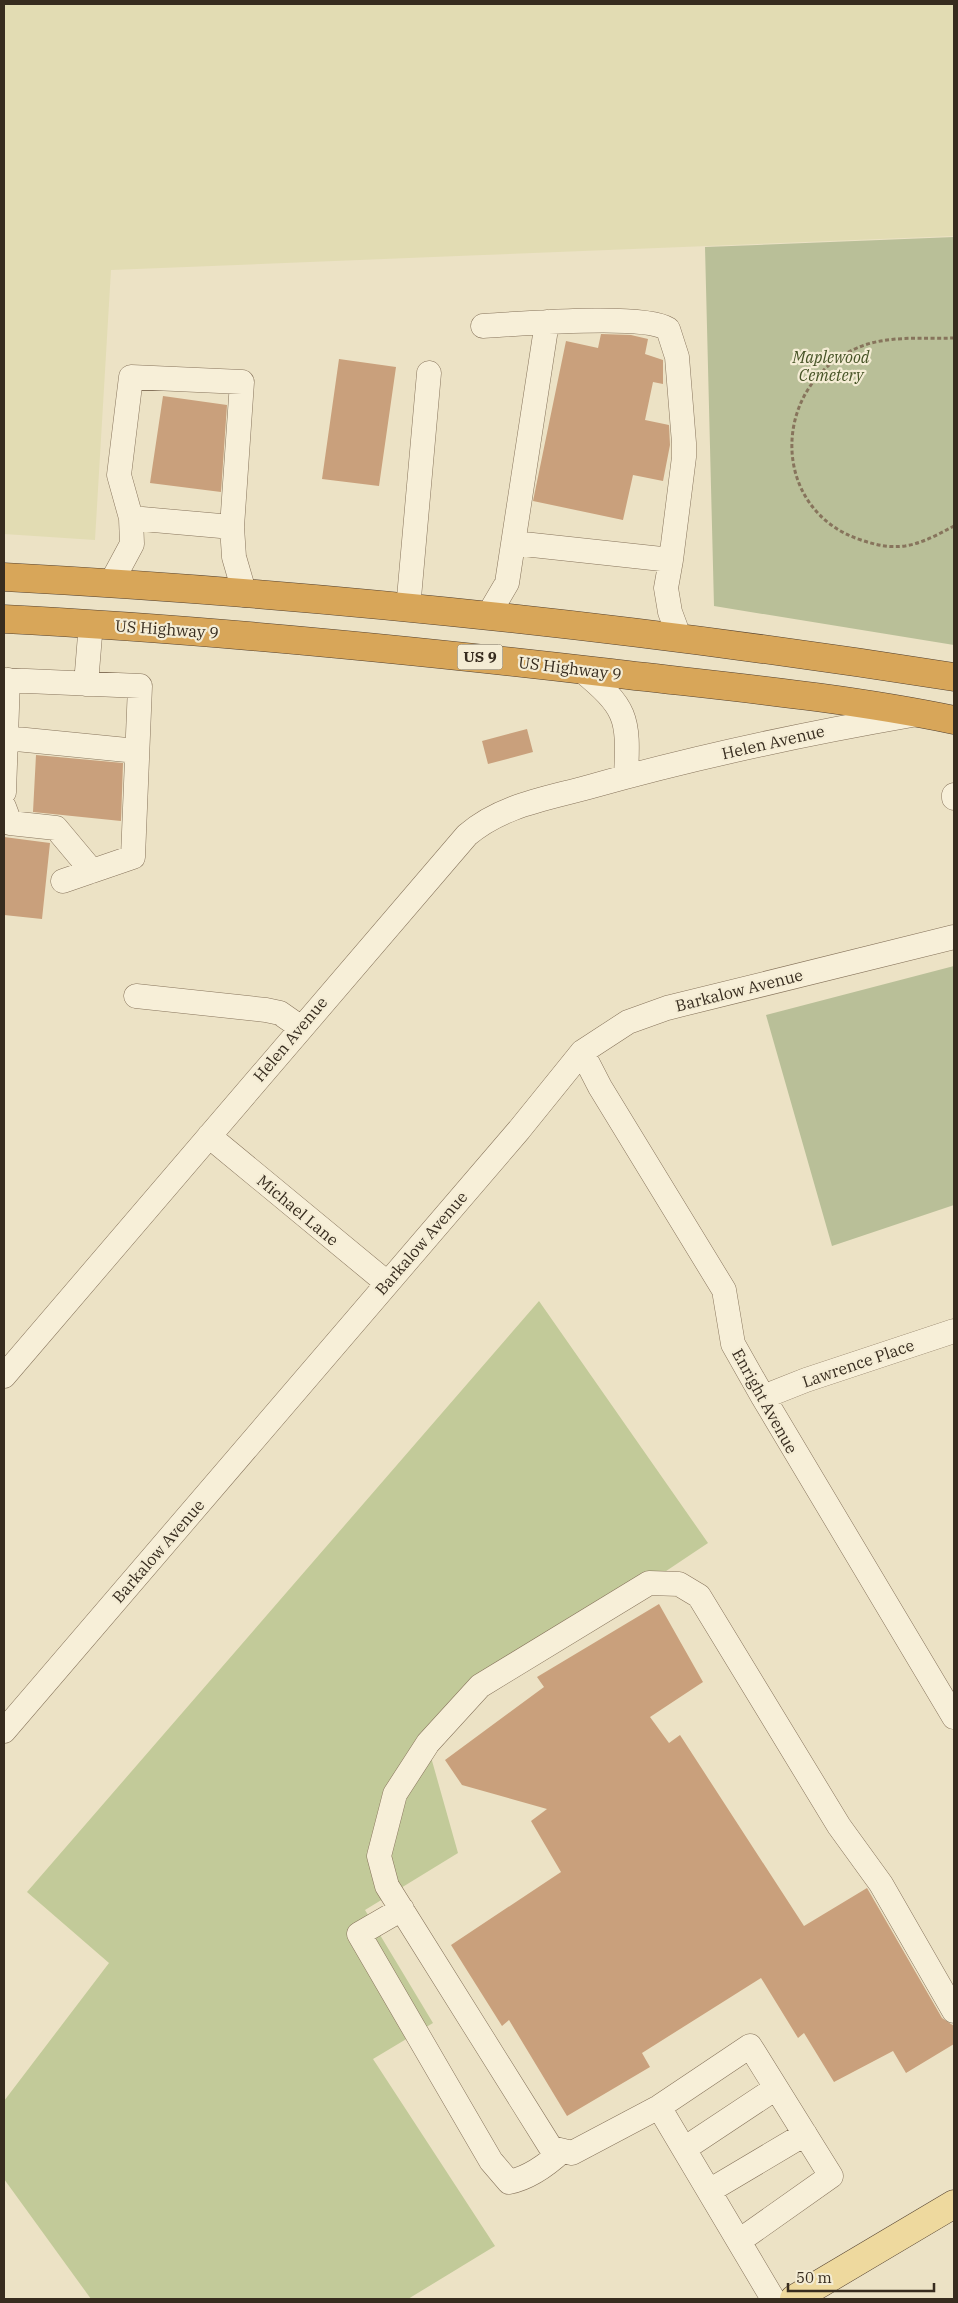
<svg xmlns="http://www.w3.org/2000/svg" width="958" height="2303" font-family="'IBM Plex Serif',serif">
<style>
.farmland{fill:#e2dcb3}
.green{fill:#c2ca99}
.cemetery{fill:#b9bf98}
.building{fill:#c9a07c}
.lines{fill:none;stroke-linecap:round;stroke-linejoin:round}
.minor-casing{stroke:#87745c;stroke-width:25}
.major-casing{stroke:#554230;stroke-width:29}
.highway-casing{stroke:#554230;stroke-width:29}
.path{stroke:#87745c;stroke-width:3;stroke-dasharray:4 2.5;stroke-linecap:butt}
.minor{stroke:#f7efd8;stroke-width:24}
.major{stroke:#eed99e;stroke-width:28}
.highway{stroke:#d8a659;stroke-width:28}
.labels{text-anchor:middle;stroke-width:4.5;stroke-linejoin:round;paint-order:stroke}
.shield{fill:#f4ecd4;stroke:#706655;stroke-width:1}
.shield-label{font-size:15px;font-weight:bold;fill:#372c1f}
.park-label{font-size:16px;font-style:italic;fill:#465326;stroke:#f4ecd4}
.street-label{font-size:16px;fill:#372c1f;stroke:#f4ecd4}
</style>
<rect width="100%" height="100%" fill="#ece2c5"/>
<path class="farmland" d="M 4,4 L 954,4 L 954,236 L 111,270 L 95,540 L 4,534 Z"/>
<path class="green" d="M 539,1301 L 708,1543 L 448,1717 L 427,1743 L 458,1853 L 365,1910 L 433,2023 L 373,2059 L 495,2246 L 408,2299 L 91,2299 L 4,2179 L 4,2101 L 109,1963 L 27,1892 Z"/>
<path class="cemetery" d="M 954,237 L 954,645 L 714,606 L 705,247 Z
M 954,966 L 954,1205 L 832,1246 L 766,1015 Z"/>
<path class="building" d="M 601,334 L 631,335 L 648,339 L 645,354 L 663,360 L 663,384 L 653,382 L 645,420 L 669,425 L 670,445 L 663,481 L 633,475 L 623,520 L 533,501 L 566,341 L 598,348 Z
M 339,359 L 396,367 L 379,486 L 322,479 Z
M 163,396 L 227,405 L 221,492 L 150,483 Z
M 527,729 L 533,752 L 488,764 L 482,741 Z
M 36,755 L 123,763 L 121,821 L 33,812 Z
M 4,837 L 50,843 L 42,919 L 4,915 Z
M 659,1604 L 703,1682 L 650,1717 L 669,1743 L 680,1735 L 804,1926 L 867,1888 L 942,2018 L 954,2026 L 954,2044 L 906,2073 L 893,2051 L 834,2082 L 804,2033 L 798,2038 L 761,1978 L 642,2053 L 650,2067 L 567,2116 L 509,2020 L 502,2026 L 451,1945 L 561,1872 L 531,1821 L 547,1809 L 462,1785 L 445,1760 L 544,1687 L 537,1677 Z"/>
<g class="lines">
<g class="minor-casing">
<path id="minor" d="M 483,326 C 519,324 643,313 668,329 L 677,357 L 684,443 L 684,457 L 671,560 L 514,543
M 131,518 L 232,527
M 671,560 L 666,588 L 670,612 L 680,639
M 111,583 L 132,544 L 131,518 L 119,475 L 131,377 L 242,382 L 232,527 L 234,557 L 245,595
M 408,609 L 429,373
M 487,617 L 507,583 L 547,322
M 580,669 C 627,708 629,716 626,776
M 4,680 L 140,686 L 133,857 L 63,881
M 86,684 L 91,623
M 6,738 L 137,751
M 4,792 L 8,680
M 954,795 L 954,798
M 4,807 L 10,823 L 56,828 L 92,871
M 136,996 L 266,1010 L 280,1013 L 300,1027
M 582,1052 L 600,1087 L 724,1290 L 733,1344 L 763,1397 L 954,1717
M 209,1136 L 387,1283
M 4,1376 L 467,835 C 502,805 546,799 589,787 C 695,757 803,734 912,715
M 763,1397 L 806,1380 L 954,1331
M 4,1731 L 519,1130 L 582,1052 L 628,1022 L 667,1008 L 954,937
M 402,1909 L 359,1934 L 491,2161 L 509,2182 C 529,2178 548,2164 562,2151
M 659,2107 L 773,2299
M 684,2149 L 776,2088
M 709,2191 L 805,2134
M 739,2241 L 831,2176 L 750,2046 L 659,2107 L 572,2153 L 551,2148 L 387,1886 L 379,1856 L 395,1794 L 428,1743 L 480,1686 L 649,1583 L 679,1584 L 699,1596 L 839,1826 L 881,1884 L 954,2011"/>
</g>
<g class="major-casing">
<path id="major" d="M 794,2299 L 954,2204"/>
</g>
<g class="highway-casing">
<path id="highway" d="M 4,577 C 321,594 640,628 954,677
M 4,619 C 204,629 403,649 602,672 C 719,686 838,696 954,720"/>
</g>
<path class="path" d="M 954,338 C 923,339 886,335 857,348 C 770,385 769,510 861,540 C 876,545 889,548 905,546 C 923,543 939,534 954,526"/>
<use href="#minor" class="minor"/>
<use href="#major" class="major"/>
<use href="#highway" class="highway"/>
</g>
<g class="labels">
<rect class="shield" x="457.5" y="644.5" width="45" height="25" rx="4"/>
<g class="shield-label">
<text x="480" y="662">US 9</text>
</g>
<g class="park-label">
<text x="831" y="363">Maplewood<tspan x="831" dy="18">Cemetery</tspan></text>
</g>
<g class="street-label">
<text transform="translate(167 629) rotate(4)" y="6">US Highway 9</text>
<text transform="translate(570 668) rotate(7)" y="6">US Highway 9</text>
<text transform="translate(773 742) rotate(-13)" y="6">Helen Avenue</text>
<text transform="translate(739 990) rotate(-14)" y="6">Barkalow Avenue</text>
<text transform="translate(290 1039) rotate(-50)" y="6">Helen Avenue</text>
<text transform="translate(298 1210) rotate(40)" y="6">Michael Lane</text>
<text transform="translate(421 1243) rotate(-49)" y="6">Barkalow Avenue</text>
<text transform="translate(858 1363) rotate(-19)" y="6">Lawrence Place</text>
<text transform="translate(765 1401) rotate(61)" y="6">Enright Avenue</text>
<text transform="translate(158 1551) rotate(-49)" y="6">Barkalow Avenue</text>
</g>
</g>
<rect width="958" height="2303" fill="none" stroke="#372c1f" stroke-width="10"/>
<path d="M788 2283v8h146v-8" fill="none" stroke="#372c1f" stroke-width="2.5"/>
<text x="796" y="2283" font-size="15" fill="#372c1f" stroke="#f4ecd4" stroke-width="4" paint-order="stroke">50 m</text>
</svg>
